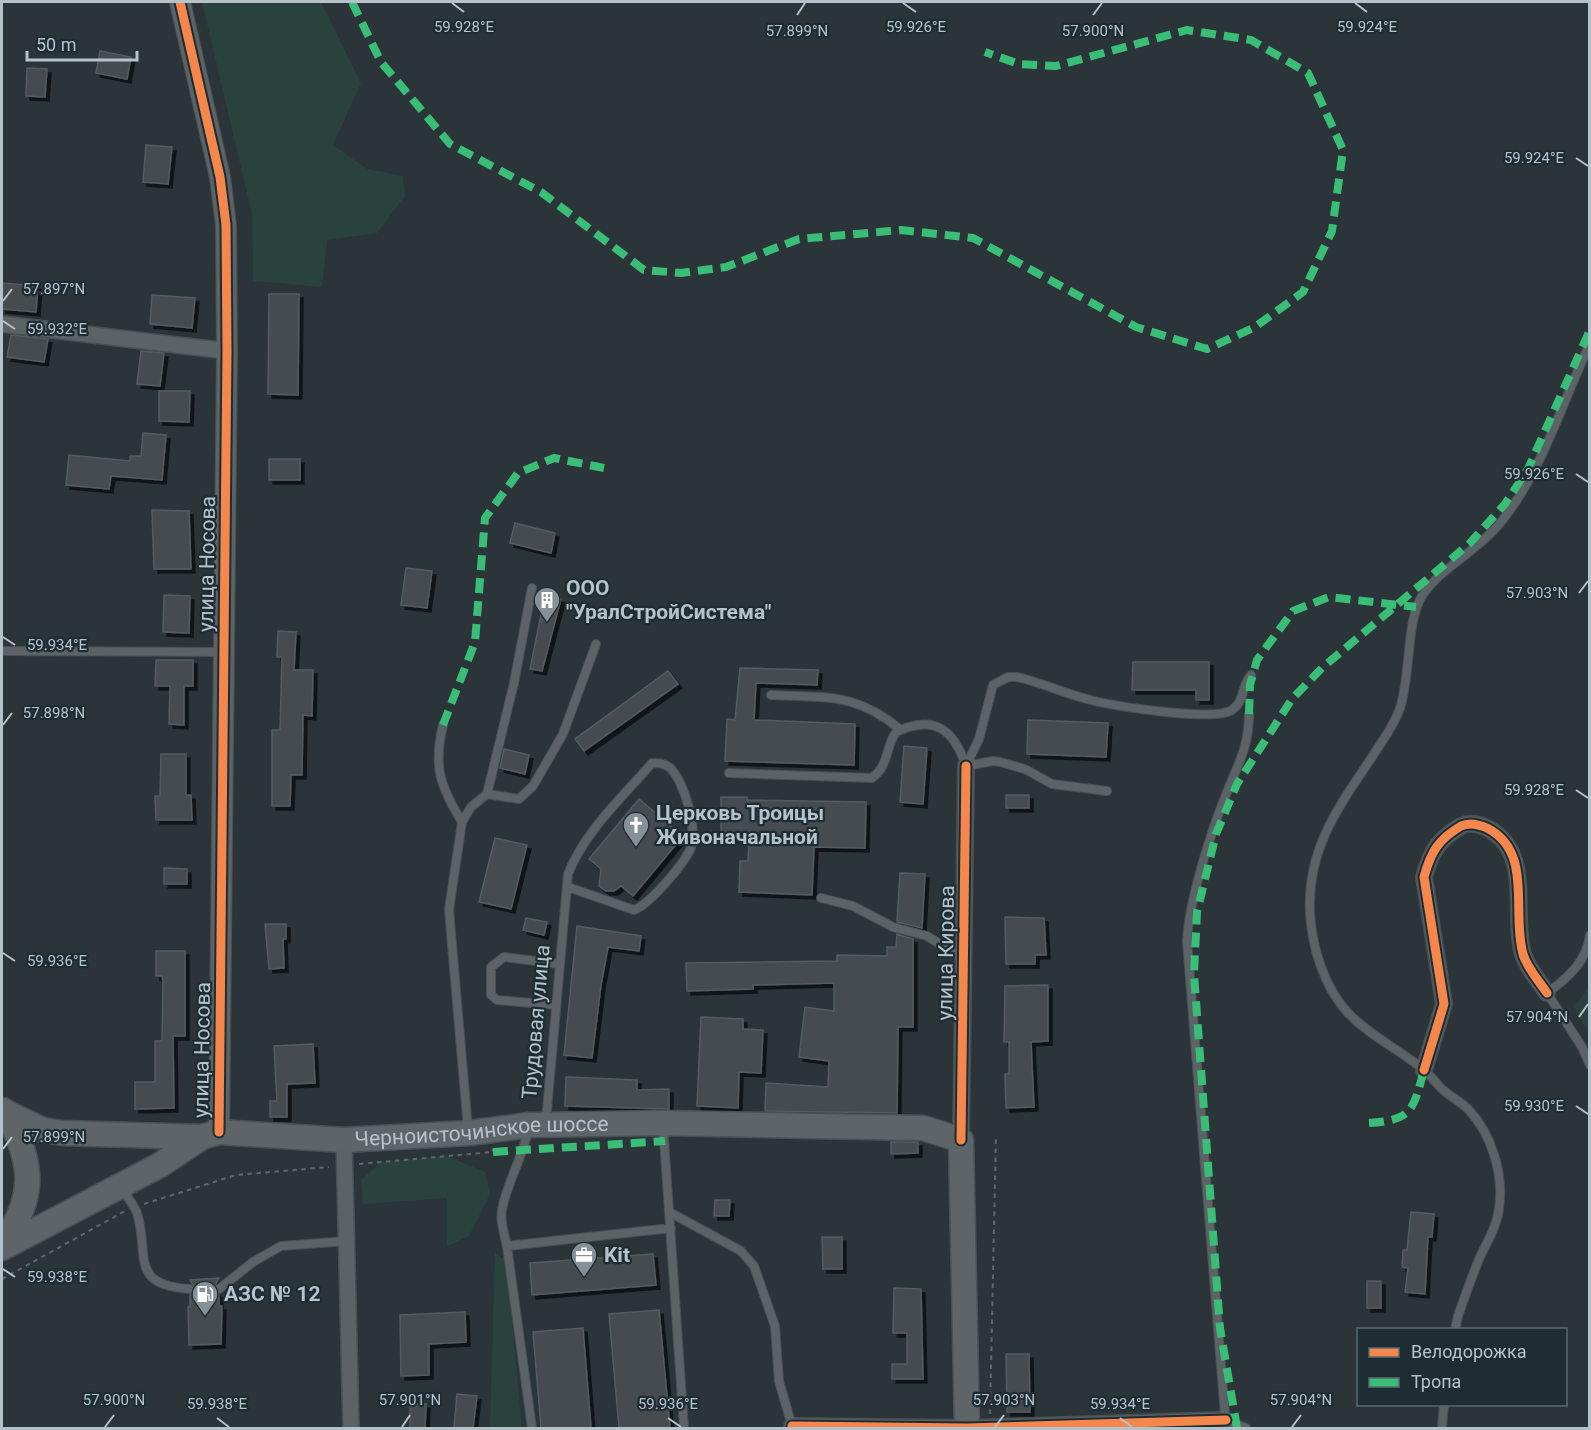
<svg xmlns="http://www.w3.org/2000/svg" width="1591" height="1430" font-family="Roboto,sans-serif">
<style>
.green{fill:#2a423e}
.building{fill:#444c4f;stroke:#535c61;stroke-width:1.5;filter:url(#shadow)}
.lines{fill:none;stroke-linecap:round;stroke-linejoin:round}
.service-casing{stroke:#495054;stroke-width:10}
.minor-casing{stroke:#495054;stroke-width:18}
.tertiary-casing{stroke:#495054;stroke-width:22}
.primary-casing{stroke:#495156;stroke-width:27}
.path{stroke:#60676b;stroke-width:2;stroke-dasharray:4.5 4.5;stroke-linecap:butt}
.service{stroke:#5c6367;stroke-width:8}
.minor{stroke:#5c6367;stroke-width:15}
.tertiary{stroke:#5c6367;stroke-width:20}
.primary{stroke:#5e6569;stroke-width:24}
.quiet{stroke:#3abd76;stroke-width:8;stroke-dasharray:15 8;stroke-linecap:butt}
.cycleway-casing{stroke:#1e2d34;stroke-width:13}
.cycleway{stroke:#f5874c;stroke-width:9}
.ticks{fill:none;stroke:#b6c2ca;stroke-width:2}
.labels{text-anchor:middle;stroke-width:4.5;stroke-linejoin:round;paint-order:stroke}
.street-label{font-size:21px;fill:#b6c2ca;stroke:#1e2d34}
.poi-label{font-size:21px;font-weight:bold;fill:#b6c2ca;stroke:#1e2d34;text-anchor:start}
.ticks-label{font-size:15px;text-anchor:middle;fill:#b6c2ca;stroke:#1e2d34;stroke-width:4.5;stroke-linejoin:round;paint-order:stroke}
</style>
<defs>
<filter id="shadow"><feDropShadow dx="4" dy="4" stdDeviation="0" flood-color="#0009"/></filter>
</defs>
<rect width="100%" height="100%" fill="#2b3539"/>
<path class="green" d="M 202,2 L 321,2 L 361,83 L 333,145 L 367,169 L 403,176 L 405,196 L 377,233 L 327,240 L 322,287 L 253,281 L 252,214 Z
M 1589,987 L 1589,1032 L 1578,1016 L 1575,1006 Z
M 447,1156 L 485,1172 L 490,1194 L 469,1236 L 447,1246 L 447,1198 L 363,1204 L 361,1180 L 381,1162 Z
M 495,1253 L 506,1260 L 522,1428 L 490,1428 Z"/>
<path class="building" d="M 100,51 L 131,57 L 127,79 L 96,73 Z
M 27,68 L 47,69 L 45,97 L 26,96 Z
M 146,145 L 172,147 L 168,184 L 143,182 Z
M 2,283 L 38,286 L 36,312 L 2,309 Z
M 269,294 L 299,294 L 298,395 L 268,394 Z
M 152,295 L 195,298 L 192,328 L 150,324 Z
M 11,335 L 48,339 L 44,362 L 7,357 Z
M 141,351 L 164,353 L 160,386 L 137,384 Z
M 159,391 L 190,391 L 189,422 L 159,421 Z
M 143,433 L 166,435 L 162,480 L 111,476 L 109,489 L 66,485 L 69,455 L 130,461 L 130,456 L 141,456 Z
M 269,459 L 300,459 L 300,480 L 269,480 Z
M 152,510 L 189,511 L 191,569 L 154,569 Z
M 515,523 L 555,533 L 551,553 L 510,543 Z
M 406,568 L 432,571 L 427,608 L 401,605 Z
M 164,595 L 190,596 L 189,633 L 163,632 Z
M 545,595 L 561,599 L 542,671 L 530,669 Z
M 278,631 L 296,632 L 294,670 L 313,670 L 312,716 L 303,715 L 302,775 L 291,775 L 290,806 L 272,806 L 272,730 L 280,730 L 282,657 L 277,657 Z
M 156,660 L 193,660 L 193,686 L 184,686 L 184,725 L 169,724 L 170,686 L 155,686 Z
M 1133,662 L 1209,662 L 1209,700 L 1196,700 L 1196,690 L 1132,690 Z
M 740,668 L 818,670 L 817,685 L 756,683 L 754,720 L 855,724 L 854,765 L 725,761 L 727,719 L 735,720 Z
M 668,671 L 678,684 L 584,751 L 575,739 Z
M 1028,720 L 1108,723 L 1106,757 L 1027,754 Z
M 904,746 L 927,748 L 923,804 L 900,802 Z
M 504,749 L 529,755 L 525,774 L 500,768 Z
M 161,754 L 186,754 L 186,795 L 191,795 L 192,820 L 156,820 L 155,796 L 160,796 Z
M 1006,795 L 1029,795 L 1029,808 L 1006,808 Z
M 721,797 L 747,797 L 747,800 L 866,802 L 865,848 L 814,847 L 812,895 L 739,892 L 740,861 L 748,861 L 749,838 L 721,838 Z
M 639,799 L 683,836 L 633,896 L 621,886 L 614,891 L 606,891 L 599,886 L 601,869 L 589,859 Z
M 495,838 L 527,845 L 511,909 L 479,902 Z
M 164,868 L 187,869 L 187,884 L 164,884 Z
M 900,873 L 925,874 L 922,928 L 897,922 Z
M 1005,917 L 1044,918 L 1046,955 L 1035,955 L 1035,964 L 1006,964 Z
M 526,918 L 547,922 L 544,935 L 523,930 Z
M 265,924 L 286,924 L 286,939 L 283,939 L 284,968 L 269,969 Z
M 577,926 L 641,936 L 639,951 L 608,947 L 601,985 L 592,1058 L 564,1055 Z
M 897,934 L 913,939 L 913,1027 L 898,1027 L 897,1113 L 765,1111 L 766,1083 L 828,1087 L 829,1061 L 799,1057 L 805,1007 L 834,1011 L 834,983 L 753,985 L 753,989 L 687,991 L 686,963 L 837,961 L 837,955 L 887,956 L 887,947 L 896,947 Z
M 156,951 L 185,951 L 185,1036 L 173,1036 L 174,1108 L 135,1109 L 135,1082 L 155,1082 L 155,1041 L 162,1041 L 163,981 L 162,976 L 156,976 Z
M 1048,985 L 1048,1041 L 1031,1042 L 1034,1107 L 1006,1108 L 1005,1074 L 1009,1074 L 1009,1042 L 1004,1042 L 1005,986 Z
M 701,1017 L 743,1019 L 743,1029 L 763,1030 L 761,1073 L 739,1072 L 738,1108 L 697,1106 Z
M 313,1044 L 315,1083 L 287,1084 L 287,1117 L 270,1117 L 270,1101 L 277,1101 L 274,1046 Z
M 566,1077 L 637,1080 L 637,1090 L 669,1089 L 669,1109 L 565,1106 Z
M 891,1142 L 918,1142 L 918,1153 L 891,1154 Z
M 715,1200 L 730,1200 L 729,1216 L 714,1216 Z
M 1411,1212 L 1434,1214 L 1432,1237 L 1428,1237 L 1425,1294 L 1405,1292 L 1408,1268 L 1402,1267 L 1403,1250 L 1407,1250 Z
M 822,1237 L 842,1237 L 842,1269 L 823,1269 Z
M 653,1254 L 656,1285 L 532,1295 L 530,1263 Z
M 219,1278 L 213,1289 L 219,1295 L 219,1306 L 222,1306 L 221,1344 L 189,1345 L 188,1307 L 190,1307 L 190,1295 L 196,1289 L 190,1280 Z
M 1367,1281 L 1381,1281 L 1381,1308 L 1367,1308 Z
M 894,1288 L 921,1289 L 923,1379 L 892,1379 L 892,1364 L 907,1364 L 907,1333 L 893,1333 Z
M 659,1310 L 670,1428 L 619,1428 L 609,1314 Z
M 465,1312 L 466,1342 L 429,1344 L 429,1375 L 401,1376 L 400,1315 Z
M 583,1328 L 591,1428 L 541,1428 L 533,1332 Z
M 1006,1354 L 1029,1354 L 1030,1412 L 1007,1412 Z
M 457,1394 L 477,1396 L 473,1428 L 454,1428 Z
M 410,1404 L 426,1404 L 425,1428 L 410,1428 Z"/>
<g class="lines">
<g class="service-casing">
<path id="service" d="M 2,651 L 222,652
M 771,695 C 826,698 856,692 901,730
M 443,725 C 433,767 440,786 462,822
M 729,773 L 872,778 C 889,766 885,748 896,732 C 935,714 954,730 966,766
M 1107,791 L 1052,784 L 1025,769 L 1000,762 L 993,761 L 966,766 L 979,739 L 993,685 L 1008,677 L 1016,677 C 1041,682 1065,694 1091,700 C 1114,706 1214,722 1232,710 C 1245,701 1241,686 1251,675
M 487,794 L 519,799 L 533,786 L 563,734 L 596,644
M 821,898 L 853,906 L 893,927 L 927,936 L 964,959
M 1590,935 C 1587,961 1568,978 1547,993 L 1582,1047 L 1590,1065
M 556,1005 L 497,1000 L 491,995 L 491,967 L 504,957 L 559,964
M 546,1121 L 568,874 C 585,831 622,798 652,763 C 659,763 663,763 669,767 C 684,779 699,832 690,850 C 682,866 650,904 634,910 L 568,887
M 663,1125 L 684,1428
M 468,1129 L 449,910 L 462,822 L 471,807 L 487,794 L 514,683 L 532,588
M 528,1130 C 523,1156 509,1179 503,1205 C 499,1219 504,1233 507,1246 L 671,1228
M 122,1189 C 127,1197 134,1205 137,1213 C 150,1255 128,1285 190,1289
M 671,1213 L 741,1251 L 754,1266 L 775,1326 L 779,1381 L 792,1426
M 507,1246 L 532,1428
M 219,1289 L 253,1262 L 281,1246 L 347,1241
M 1455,1330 L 1458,1316 C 1465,1296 1472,1276 1480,1257 C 1487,1242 1497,1226 1499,1209 C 1504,1175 1492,1134 1468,1109 C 1460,1101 1449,1096 1441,1088 C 1435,1082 1431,1076 1425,1071 C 1401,1050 1371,1037 1348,1013 C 1324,987 1312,947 1310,913 C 1307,848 1338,808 1372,757 C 1382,741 1394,726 1400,708 C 1411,675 1406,621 1422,596 C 1440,568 1479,550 1501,522 C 1543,470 1561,404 1590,344
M 1226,1420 L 1246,1428
M 1226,1428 L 1187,941 C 1189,901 1210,835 1225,797 C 1237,766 1249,748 1249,714
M 1442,1428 L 1444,1404"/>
</g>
<g class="minor-casing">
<path id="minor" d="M 2,324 L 227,351
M 1424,1070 L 1444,1004 L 1424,877 C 1431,851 1439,839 1461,826 C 1469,822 1478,824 1487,828 C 1534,852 1511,912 1523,954 C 1527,968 1539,981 1547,993
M 344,1140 L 351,1428
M 961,1140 L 966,766
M 792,1426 L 967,1428 L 1226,1420"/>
</g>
<g class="tertiary-casing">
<path id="tertiary" d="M 180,2 L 220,177 L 226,225 L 227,351 L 219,1132"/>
</g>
<g class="primary-casing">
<g id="primary">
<path id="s1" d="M 7,1113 L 43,1130 L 62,1133 L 202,1137 L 219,1132 L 344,1140 L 469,1133 L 529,1125 L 663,1123 L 923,1128 L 961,1140 L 967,1428"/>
<path d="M 2,1245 C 36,1197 34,1165 7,1113 L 3,1110"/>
<path d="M 2,1248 L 160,1165 L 202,1137"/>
</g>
</g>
<path class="path" d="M 359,1164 L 493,1152 L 493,1149
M 144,1204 L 236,1175 L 329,1167
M 2,1279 L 125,1211
M 990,1414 L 996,1135"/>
<use href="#service" class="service"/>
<use href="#minor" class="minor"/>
<use href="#tertiary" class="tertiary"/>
<use href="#primary" class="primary"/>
<path class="quiet" d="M 352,2 L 381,62 L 450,144 L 541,192 L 644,270 L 681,273 L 726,267 L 799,239 L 901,230 L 973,238 L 1136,327 L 1207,349 L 1255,327 L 1303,292 L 1332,231 L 1343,150 L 1308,73 L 1251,40 L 1187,30 L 1056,66 L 1019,64 L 985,52
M 1249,714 L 1250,685 L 1257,660 L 1293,611 L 1329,597 L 1416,607
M 443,725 L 475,642 L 485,518 L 518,473 L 554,458 L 604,468
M 1369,1123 C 1413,1120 1413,1110 1424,1070
M 493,1152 L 665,1141
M 1237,1428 L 1220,1328 L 1194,974 L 1197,912 L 1216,834 L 1237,784 L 1292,699 L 1322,668 L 1470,543 L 1505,504 L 1528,469 L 1590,330"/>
<g class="cycleway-casing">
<path id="cycleway" d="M 180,2 L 220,177 L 226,225 L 227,351 L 219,1132
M 1424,1070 L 1444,1004 L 1424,877 C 1431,851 1439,839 1461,826 C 1469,822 1478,824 1487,828 C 1534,852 1511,912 1523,954 C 1527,968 1539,981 1547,993
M 961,1140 L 966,766
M 792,1426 L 967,1428 L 1226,1420"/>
</g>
<use href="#cycleway" class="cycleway"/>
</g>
<path class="ticks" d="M 452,3 L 464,12M 903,3 L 916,12M 1355,3 L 1367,12M 797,15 L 805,3M 1093,15 L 1102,3M 1576,158 L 1588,166M 3,301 L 12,289M 3,321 L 15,329M 1576,474 L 1588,482M 1579,593 L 1588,581M 3,637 L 15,645M 3,725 L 12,713M 1576,790 L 1588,798M 3,953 L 15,961M 1579,1017 L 1588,1004M 1576,1106 L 1588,1114M 3,1149 L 12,1137M 3,1269 L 15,1277M 217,1418 L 229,1427M 668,1418 L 681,1427M 1120,1418 L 1132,1427M 105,1427 L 114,1415M 402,1427 L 410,1415M 995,1427 L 1004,1415M 1292,1427 L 1301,1415"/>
<defs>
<g id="building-pin" transform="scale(1.35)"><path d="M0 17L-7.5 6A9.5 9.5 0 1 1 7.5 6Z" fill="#859197" stroke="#1e2d34"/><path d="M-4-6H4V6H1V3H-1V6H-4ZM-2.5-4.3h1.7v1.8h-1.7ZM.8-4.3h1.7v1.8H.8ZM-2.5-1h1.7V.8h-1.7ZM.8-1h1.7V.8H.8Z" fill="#fff"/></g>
<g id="church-pin" transform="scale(1.35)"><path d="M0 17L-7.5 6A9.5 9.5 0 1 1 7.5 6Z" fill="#859197" stroke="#1e2d34"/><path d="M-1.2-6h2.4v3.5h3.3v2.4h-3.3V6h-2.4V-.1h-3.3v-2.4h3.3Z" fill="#fff"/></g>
<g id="office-pin" transform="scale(1.35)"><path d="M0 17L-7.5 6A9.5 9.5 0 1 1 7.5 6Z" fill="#859197" stroke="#1e2d34"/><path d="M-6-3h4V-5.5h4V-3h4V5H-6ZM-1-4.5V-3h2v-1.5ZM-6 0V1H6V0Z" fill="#fff"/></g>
<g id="fuel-pin" transform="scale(1.35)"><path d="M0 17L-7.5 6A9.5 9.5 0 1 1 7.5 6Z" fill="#859197" stroke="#1e2d34"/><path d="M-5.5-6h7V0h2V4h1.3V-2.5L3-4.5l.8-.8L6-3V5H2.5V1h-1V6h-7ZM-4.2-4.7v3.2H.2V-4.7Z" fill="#fff"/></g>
</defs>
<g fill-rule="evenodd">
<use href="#building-pin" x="547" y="600"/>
<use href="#church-pin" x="636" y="825"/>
<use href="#office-pin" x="584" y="1255"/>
<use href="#fuel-pin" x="205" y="1294"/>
</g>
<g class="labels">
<g class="street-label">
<text transform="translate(207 564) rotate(-89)" y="7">улица Носова</text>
<text transform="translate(946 953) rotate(-89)" y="7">улица Кирова</text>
<text transform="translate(536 1022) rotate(-85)" y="7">Трудовая улица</text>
<text transform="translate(202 1050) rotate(-89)" y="7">улица Носова</text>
<text dy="7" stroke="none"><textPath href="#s1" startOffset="480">Черноисточинское шоссе</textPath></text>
</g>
<g class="poi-label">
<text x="566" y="595">ООО<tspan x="566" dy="24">"УралСтройСистема"</tspan></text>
<text x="656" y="820">Церковь Троицы<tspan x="656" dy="24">Живоначальной</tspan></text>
<text x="604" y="1262">Kit</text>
<text x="224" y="1301">АЗС № 12</text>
</g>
</g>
<g class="ticks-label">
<text x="464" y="32">59.928°E</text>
<text x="916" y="32">59.926°E</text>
<text x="1367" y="32">59.924°E</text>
<text x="797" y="36">57.899°N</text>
<text x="1093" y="36">57.900°N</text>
<text x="1534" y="163">59.924°E</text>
<text x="54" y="294">57.897°N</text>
<text x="57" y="334">59.932°E</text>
<text x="1534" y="479">59.926°E</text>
<text x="1537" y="598">57.903°N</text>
<text x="57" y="650">59.934°E</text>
<text x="54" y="718">57.898°N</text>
<text x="1534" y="795">59.928°E</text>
<text x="57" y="966">59.936°E</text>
<text x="1537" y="1022">57.904°N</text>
<text x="1534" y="1111">59.930°E</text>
<text x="54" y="1142">57.899°N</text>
<text x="57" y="1282">59.938°E</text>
<text x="114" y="1405">57.900°N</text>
<text x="410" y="1405">57.901°N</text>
<text x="1004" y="1405">57.903°N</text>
<text x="1301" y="1405">57.904°N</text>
<text x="217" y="1409">59.938°E</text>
<text x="668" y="1409">59.936°E</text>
<text x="1120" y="1409">59.934°E</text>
</g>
<rect width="1591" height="1430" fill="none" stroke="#b6c2ca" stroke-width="6"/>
<rect x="1357" y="1328" width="210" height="78" fill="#1e2d34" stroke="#5b6970" stroke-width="1.5"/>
<rect x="1369" y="1348" width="30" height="9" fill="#f5874c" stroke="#5b6970" stroke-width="1.5"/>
<text x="1411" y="1358" font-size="18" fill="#b6c2ca">Велодорожка</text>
<rect x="1369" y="1378" width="30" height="9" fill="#3abd76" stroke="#5b6970" stroke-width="1.5"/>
<text x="1411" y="1388" font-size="18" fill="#b6c2ca">Тропа</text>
<path d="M27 51v9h110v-9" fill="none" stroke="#b6c2ca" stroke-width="3"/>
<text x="36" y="51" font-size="18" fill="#b6c2ca" stroke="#1e2d34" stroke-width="4.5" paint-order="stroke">50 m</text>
</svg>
